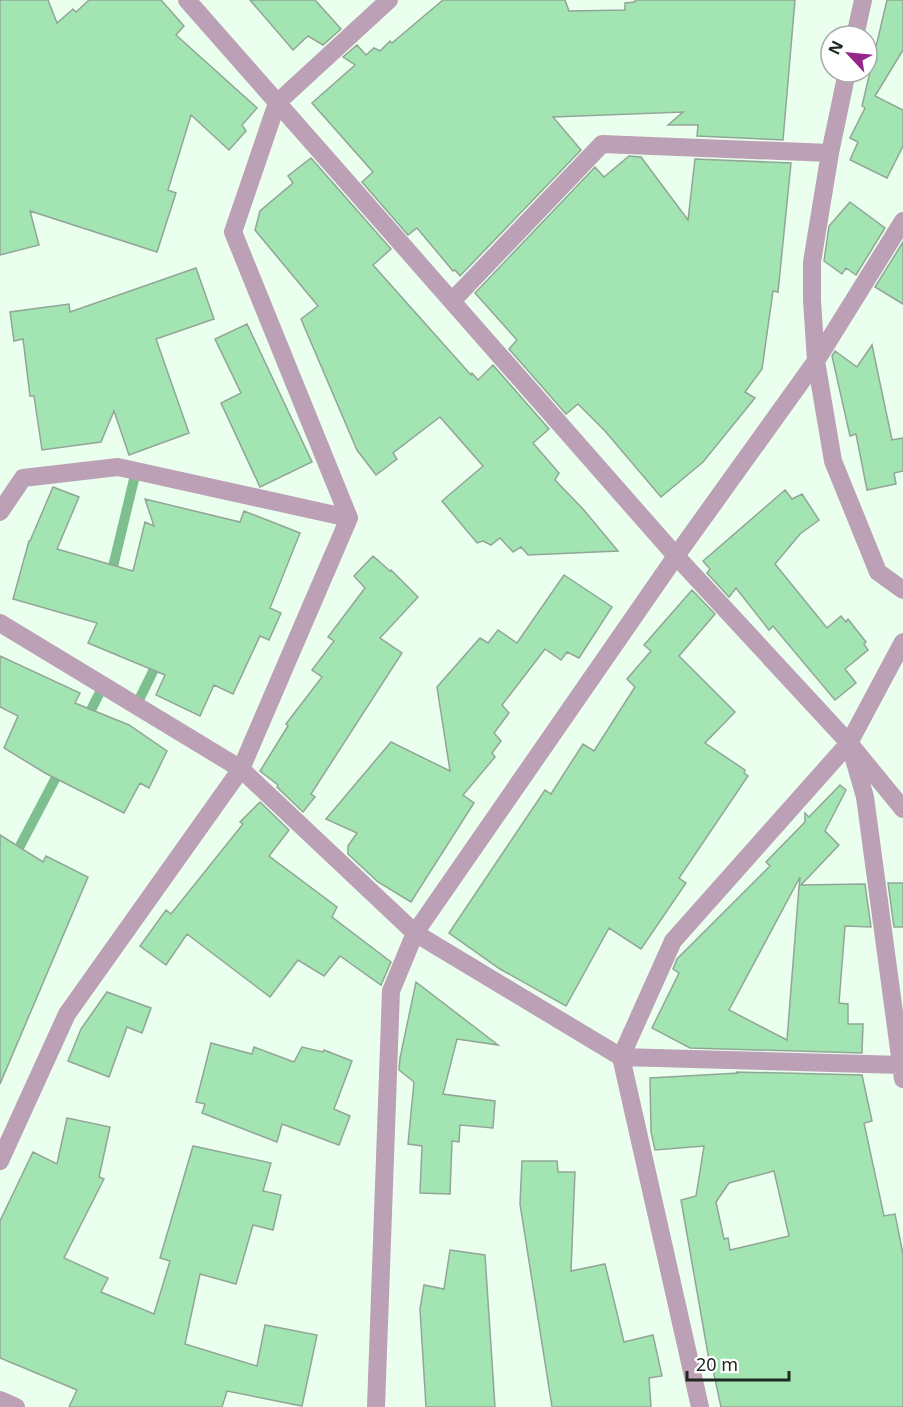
<svg xmlns="http://www.w3.org/2000/svg" width="903" height="1407" font-family="'Noto Sans',sans-serif">
<style>
.lines{fill:none;stroke-linecap:round;stroke-linejoin:round}
.stream{stroke:#7ebf8f;stroke-width:10}
.building{fill:#a2e4b2;stroke:#92a697;stroke-width:1.5;fill-rule:evenodd}
.street{stroke:#bca0b6;stroke-width:18}
</style>
<rect width="100%" height="100%" fill="#eaffee"/>
<g class="lines">
<path class="stream" d="M 114,576 L 111,575 L 136,471
M 132,703 L 136,706 L 159,659
M 86,720 L 103,686 L 108,689
M 0,884 L 62,766"/>
</g>
<path class="building" d="M 0,0 L 48,0 L 57,23 L 73,9 L 76,12 L 89,0 L 161,0 L 184,26 L 176,35 L 257,108 L 242,125 L 246,131 L 229,150 L 191,115 L 168,190 L 176,193 L 157,252 L 30,211 L 39,245 L 0,255 Z
M 250,0 L 315,0 L 341,29 L 323,45 L 308,36 L 293,50 Z
M 443,0 L 565,0 L 569,11 L 625,10 L 625,3 L 635,2 L 635,0 L 795,0 L 783,140 L 697,136 L 698,125 L 668,125 L 683,112 L 553,117 L 581,150 L 460,276 L 455,270 L 453,271 L 417,228 L 408,235 L 362,182 L 373,172 L 312,103 L 355,65 L 343,57 L 357,45 L 366,55 L 374,48 L 380,51 L 390,41 L 392,43 Z
M 887,0 L 903,0 L 903,50 L 875,96 L 903,110 L 903,146 L 887,178 L 850,160 L 858,142 L 850,138 L 865,108 L 862,106 Z
M 629,156 L 641,157 L 688,220 L 695,159 L 791,163 L 778,292 L 773,291 L 762,369 L 745,392 L 755,398 L 703,462 L 661,497 L 605,431 L 578,404 L 566,414 L 509,349 L 517,340 L 475,293 L 595,167 L 604,177 Z
M 311,158 L 391,249 L 373,265 L 471,375 L 472,373 L 478,380 L 493,365 L 549,429 L 533,443 L 559,473 L 555,480 L 583,509 L 618,551 L 528,555 L 521,547 L 513,552 L 500,538 L 491,545 L 483,541 L 477,543 L 442,501 L 483,466 L 440,417 L 393,453 L 397,459 L 376,475 L 357,450 L 301,319 L 318,306 L 255,230 L 260,211 L 293,183 L 288,176 Z
M 850,202 L 885,228 L 856,275 L 846,268 L 842,274 L 824,261 L 829,226 Z
M 903,242 L 903,304 L 875,287 Z
M 196,268 L 214,319 L 156,339 L 189,433 L 129,455 L 114,411 L 101,442 L 42,450 L 34,396 L 30,396 L 23,339 L 14,341 L 10,312 L 69,304 L 70,312 Z
M 247,324 L 312,462 L 260,487 L 221,403 L 241,393 L 215,339 Z
M 872,345 L 892,440 L 903,438 L 903,471 L 894,473 L 896,484 L 867,490 L 856,434 L 850,436 L 832,356 L 835,351 L 857,367 Z
M 53,487 L 79,497 L 57,549 L 133,571 L 145,522 L 154,526 L 145,499 L 240,522 L 244,511 L 300,533 L 270,608 L 281,613 L 269,640 L 260,636 L 233,694 L 214,685 L 200,716 L 156,695 L 165,675 L 88,643 L 97,623 L 13,599 L 29,541 L 30,541 Z
M 785,490 L 792,499 L 802,494 L 819,520 L 800,534 L 775,564 L 827,628 L 841,616 L 846,622 L 848,619 L 866,642 L 864,644 L 868,650 L 845,669 L 856,683 L 835,700 L 773,626 L 769,630 L 736,588 L 729,597 L 707,573 L 710,569 L 703,561 Z
M 373,556 L 390,571 L 391,570 L 418,597 L 380,638 L 402,653 L 311,794 L 315,797 L 303,812 L 277,787 L 278,785 L 260,771 L 288,726 L 286,724 L 322,677 L 312,670 L 334,641 L 328,637 L 365,588 L 354,576 Z
M 564,575 L 612,607 L 579,658 L 567,652 L 561,660 L 545,649 L 502,705 L 509,713 L 494,733 L 501,741 L 492,753 L 495,757 L 463,795 L 474,803 L 411,902 L 378,882 L 348,854 L 348,846 L 357,833 L 326,819 L 391,742 L 450,771 L 437,687 L 480,638 L 488,643 L 498,630 L 517,643 Z
M 692,590 L 715,614 L 679,656 L 735,712 L 705,743 L 745,770 L 744,773 L 748,776 L 679,878 L 686,883 L 641,949 L 609,928 L 566,1006 L 500,969 L 449,933 L 545,790 L 551,794 L 583,744 L 594,751 L 635,687 L 627,679 L 651,651 L 644,645 Z
M 0,656 L 80,693 L 75,703 L 129,725 L 167,751 L 149,788 L 140,783 L 124,813 L 45,773 L 4,748 L 18,716 L 0,707 Z
M 840,785 L 846,790 L 825,831 L 839,845 L 801,885 L 865,884 L 871,927 L 845,926 L 839,1003 L 848,1004 L 848,1024 L 863,1024 L 862,1053 L 690,1048 L 652,1028 L 679,973 L 673,969 L 677,959 L 770,866 L 766,862 L 805,822 L 805,813 L 809,817 ZM 800,877 L 799,887 L 787,1040 L 729,1010 Z
M 260,802 L 289,830 L 269,856 L 337,907 L 332,917 L 391,962 L 381,985 L 340,956 L 324,976 L 298,960 L 270,997 L 187,934 L 166,965 L 140,946 L 166,910 L 171,914 L 243,824 L 240,822 Z
M 0,835 L 43,862 L 46,856 L 88,877 L 0,1084 Z
M 888,883 L 903,883 L 903,927 L 894,927 Z
M 416,982 L 498,1045 L 457,1039 L 443,1094 L 495,1101 L 493,1128 L 460,1125 L 459,1142 L 452,1141 L 450,1194 L 420,1193 L 422,1146 L 408,1144 L 414,1082 L 399,1070 L 400,1058 Z
M 107,992 L 151,1008 L 142,1033 L 127,1027 L 109,1077 L 68,1061 L 81,1029 Z
M 211,1043 L 252,1054 L 254,1047 L 294,1062 L 302,1047 L 323,1052 L 324,1050 L 352,1061 L 334,1109 L 350,1116 L 339,1145 L 282,1124 L 277,1142 L 202,1113 L 205,1104 L 196,1102 Z
M 736,1072 L 862,1075 L 872,1121 L 864,1123 L 884,1216 L 895,1214 L 903,1254 L 903,1407 L 721,1407 L 712,1365 L 710,1366 L 681,1200 L 696,1196 L 704,1146 L 655,1150 L 651,1132 L 650,1078 L 739,1073 ZM 774,1171 L 789,1236 L 730,1250 L 728,1238 L 724,1239 L 716,1202 L 729,1183 Z
M 67,1118 L 110,1127 L 99,1177 L 104,1179 L 64,1258 L 108,1278 L 101,1292 L 154,1314 L 170,1261 L 160,1258 L 193,1146 L 271,1163 L 263,1191 L 281,1195 L 273,1230 L 253,1225 L 236,1284 L 200,1274 L 185,1344 L 257,1366 L 265,1325 L 317,1335 L 302,1406 L 227,1391 L 222,1407 L 69,1407 L 77,1390 L 0,1358 L 0,1221 L 33,1152 L 57,1164 Z
M 522,1161 L 557,1161 L 558,1172 L 575,1172 L 571,1271 L 605,1264 L 624,1342 L 653,1335 L 662,1376 L 649,1378 L 651,1407 L 552,1407 L 520,1204 Z
M 450,1250 L 485,1255 L 495,1407 L 426,1407 L 420,1309 L 424,1285 L 444,1289 Z"/>
<g class="lines">
<path class="street" d="M 187,0 L 676,556 L 849,743 L 903,809
M 855,36 L 863,0
M 847,72 L 830,153 L 812,262 L 812,300 L 816,361 L 833,461 L 878,572 L 903,590
M 452,301 L 602,144 L 830,153
M 0,512 L 23,478 L 118,467 L 349,518
M 0,623 L 241,769 L 415,933 L 621,1057 L 902,1065
M 852,752 L 865,797 L 903,1079
M 0,1161 L 67,1014 L 241,769 L 349,518 L 233,232 L 277,103 L 389,0
M 0,1400 L 16,1407
M 376,1407 L 391,991 L 415,933 L 676,556 L 816,361 L 903,221
M 700,1407 L 621,1057 L 673,941 L 849,743 L 903,642"/>
</g>
<g transform="translate(849 54) rotate(296)"><circle r="28" fill="#ffffff" stroke="#a6a9a7" stroke-width="1.5"/>
<path d="M0-4.5L10 22L0 15L-10 22Z" fill="#962788"/>
<text y="-9" font-size="16" font-weight="bold" text-anchor="middle" fill="#202822">N</text>
</g>
<path d="M687 1371v9h102v-9" fill="none" stroke="#202822" stroke-width="3"/>
<text x="696" y="1371" font-size="18" fill="#202822" stroke="#ffffff" stroke-width="4.5" paint-order="stroke">20 m</text>
</svg>
